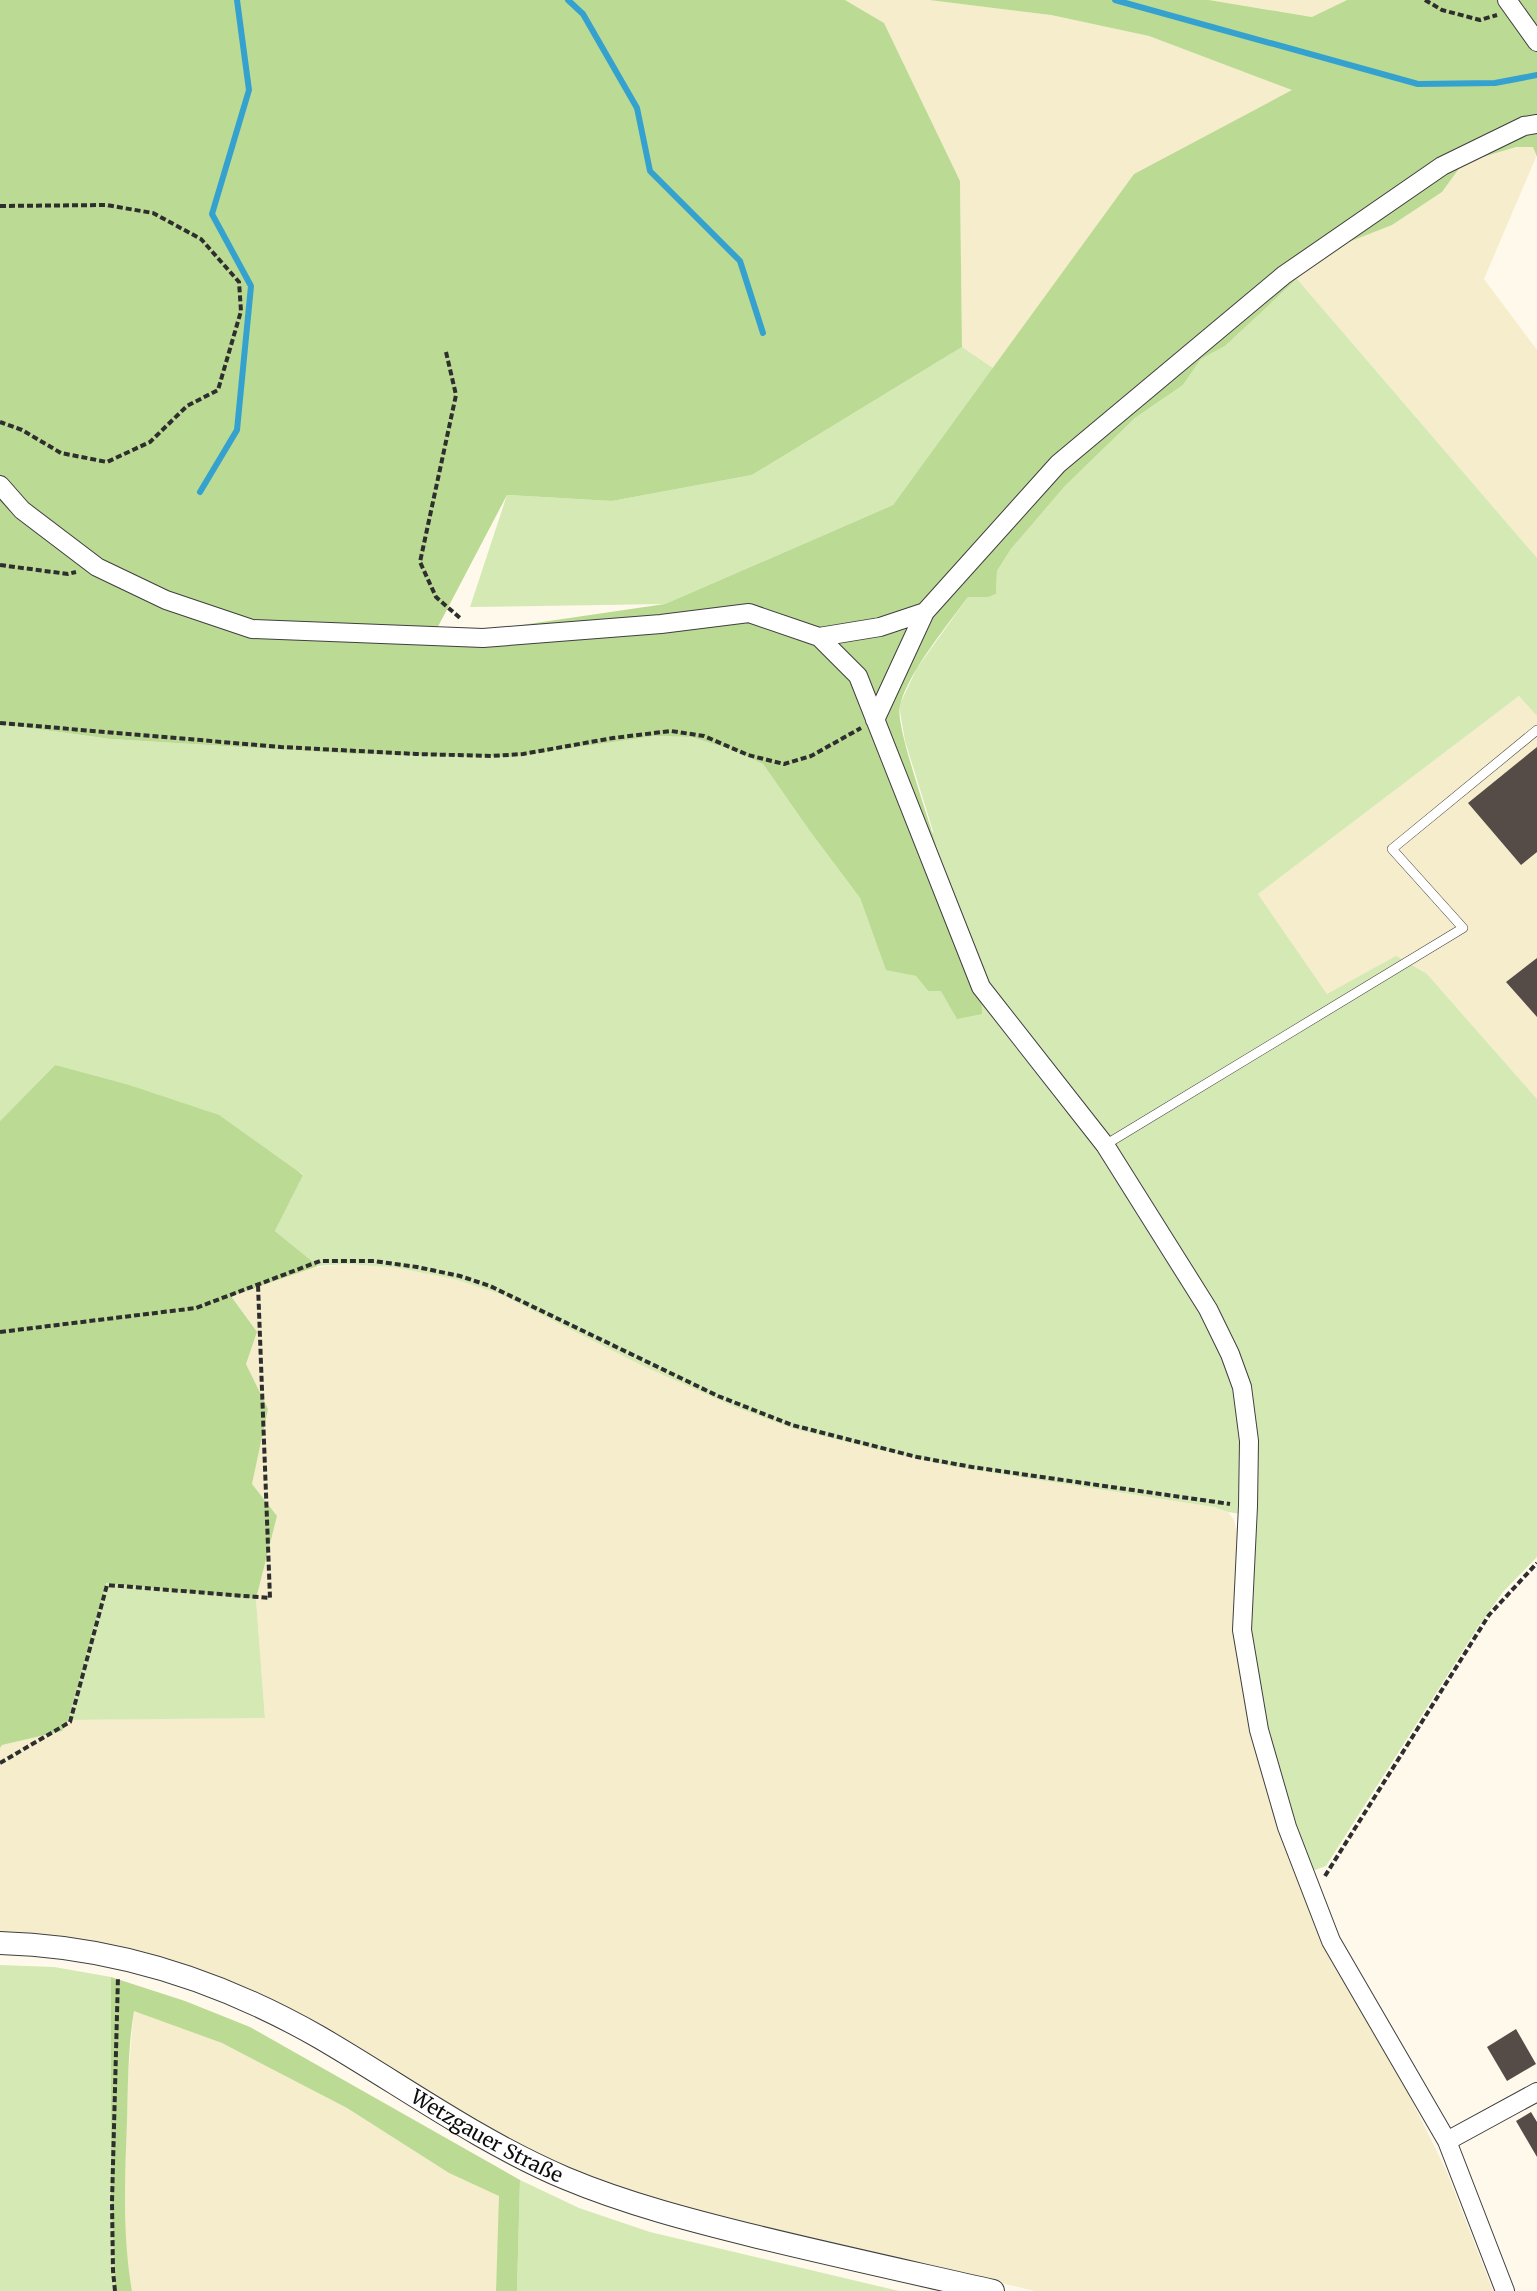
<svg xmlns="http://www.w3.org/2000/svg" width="1537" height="2291" font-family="Merriweather,serif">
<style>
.farmland{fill:#f5edcb}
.green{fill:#d5e9b4}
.forest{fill:#bbda93}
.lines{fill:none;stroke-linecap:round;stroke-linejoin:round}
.stream{stroke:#35a1cf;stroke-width:6}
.building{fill:#554c48}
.service-casing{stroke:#3f3f3f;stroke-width:10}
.minor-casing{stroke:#3f3f3f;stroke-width:20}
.tertiary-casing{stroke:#3f3f3f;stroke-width:24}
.path{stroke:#2e2e2e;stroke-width:4;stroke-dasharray:6 3;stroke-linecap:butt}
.service{stroke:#fff;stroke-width:9}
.minor{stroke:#fff;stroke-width:18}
.tertiary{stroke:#fff;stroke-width:22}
.labels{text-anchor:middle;stroke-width:6;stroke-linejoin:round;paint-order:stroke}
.street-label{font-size:20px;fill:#0c0c0c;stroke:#fff}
</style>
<rect width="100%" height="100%" fill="#fff9eb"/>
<path class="farmland" d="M 845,0 L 929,0 L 1051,15 L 1149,36 L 1293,90 L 1134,174 L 993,368 L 962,347 L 960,181 L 884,23 Z
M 1209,0 L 1347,0 L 1313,17 Z
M 1516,147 L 1534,147 L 1536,157 L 1484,279 L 1537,350 L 1537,558 L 1297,279 L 1328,249 L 1392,225 L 1442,192 L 1463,163 Z
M 1519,696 L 1537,716 L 1537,1099 L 1427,974 L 1327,994 L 1258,894 Z
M 348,1264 L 398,1268 L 454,1279 L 500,1294 L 641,1365 L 794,1429 L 874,1449 L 954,1467 L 1214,1507 L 1228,1512 L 1234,1520 L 1238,1535 L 1268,1784 L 1402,2081 L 1446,2170 L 1493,2291 L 1035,2291 L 658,2204 L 530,2152 L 267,2000 L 0,1935 L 0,1748 L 2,1745 L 62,1731 L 68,1720 L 265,1717 L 256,1599 L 277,1516 L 252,1484 L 268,1409 L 246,1364 L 257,1332 L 231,1295 L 310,1268 Z
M 134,2010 L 222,2043 L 347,2108 L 449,2173 L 500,2196 L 496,2291 L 132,2291 L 125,2253 L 125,2176 L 128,2076 Z"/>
<path class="green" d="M 1297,279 L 1537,558 L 1537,716 L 1519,696 L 1258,894 L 1327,994 L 1396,956 L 1427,974 L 1537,1099 L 1537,1557 L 1503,1592 L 1478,1627 L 1326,1866 L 1315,1870 L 1308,1866 C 1288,1807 1266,1747 1256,1685 C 1248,1629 1252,1572 1255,1516 L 1228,1512 L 1214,1507 L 954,1467 L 874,1449 L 794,1429 L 735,1407 L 641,1365 L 500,1294 L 454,1279 L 398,1268 L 348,1264 L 318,1266 L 275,1231 L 303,1174 L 55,1065 L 0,1121 L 0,724 L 111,739 L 354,754 L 510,757 L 655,736 L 691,737 L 736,751 L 763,764 L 809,830 L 860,898 L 886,969 L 916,976 L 928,991 L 928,854 L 933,831 L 905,741 L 899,706 L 917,668 L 968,597 L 987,597 L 996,594 L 997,571 L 1011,549 L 1065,486 L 1135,418 L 1183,385 L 1201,359 L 1225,346 Z
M 962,347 L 993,368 L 893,505 L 665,604 L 470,607 L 507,495 L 612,501 L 752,475 Z
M 106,1583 L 256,1599 L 265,1718 L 68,1720 Z
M 0,1965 L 54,1967 L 111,1977 L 111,2195 L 115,2291 L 0,2291 Z
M 520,2180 L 579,2208 L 650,2232 L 899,2291 L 517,2291 Z"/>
<path class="forest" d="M 0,0 L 845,0 L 884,23 L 960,181 L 962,347 L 752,475 L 612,501 L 507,495 L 432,638 L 665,604 L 893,505 L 1134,174 L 1292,90 L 1149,36 L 1051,15 L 929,0 L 1209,0 L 1312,17 L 1347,0 L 1537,0 L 1537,157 L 1533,147 L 1516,147 L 1463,163 L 1442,192 L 1392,225 L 1328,250 L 1225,346 L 1201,359 L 1183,385 L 1135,418 L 1065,486 L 1011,549 L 997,571 L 996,594 L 988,597 L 968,597 C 947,626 909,671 900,705 C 894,725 931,822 937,850 L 928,854 L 981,987 L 982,1014 L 957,1019 L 941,991 L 928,991 L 916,976 L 886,970 L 860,898 L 809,830 L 763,764 L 736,751 L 691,737 L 655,736 L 510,757 L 354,754 L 111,739 L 0,724 Z
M 55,1065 L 129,1085 L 219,1115 L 303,1175 L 275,1231 L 318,1266 L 231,1296 L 257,1332 L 246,1364 L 268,1409 L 252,1484 L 277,1516 L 256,1599 L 106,1583 L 68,1720 L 62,1731 L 2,1745 L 0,1748 L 0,1121 Z
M 111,1977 L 185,2001 L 250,2027 L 520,2180 L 517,2291 L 496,2291 L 499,2196 L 449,2173 L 347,2108 L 222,2043 L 134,2011 C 128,2046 128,2085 127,2121 C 125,2178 122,2234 132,2291 L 115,2291 L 111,2195 Z"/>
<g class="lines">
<path class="stream" d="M 568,0 L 583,14 L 637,108 L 650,171 L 740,261 L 763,333
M 1115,0 L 1418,84 L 1495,83 L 1537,75
M 200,492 L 237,430 L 251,286 L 212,214 L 249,90 L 237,0"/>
</g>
<path class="building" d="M 1537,747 L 1537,852 L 1521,865 L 1468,803 Z
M 1537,958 L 1537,1017 L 1506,982 Z
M 1516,2029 L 1536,2064 L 1507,2081 L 1487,2047 Z
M 1531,2112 L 1537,2122 L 1537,2157 L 1516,2121 Z"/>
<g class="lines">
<g class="service-casing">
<path id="service" d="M 1105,1145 L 1463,928 L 1392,849 L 1537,730"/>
</g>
<g class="minor-casing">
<path id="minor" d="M 1507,0 L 1537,42
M 0,485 L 22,510 L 97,567 L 166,600 L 252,629 L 483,638 L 661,624 L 749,613 L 819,637 L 858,676 L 981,987 L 1105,1145 L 1208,1309 L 1230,1354 L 1242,1387 L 1249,1441 L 1248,1506 L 1242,1630 L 1259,1730 L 1287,1827 L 1331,1941 L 1447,2141 L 1505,2291
M 819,637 L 880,627 L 925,612
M 875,720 L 925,612 L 1058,464 L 1284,275 L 1442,166 L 1524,126 L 1537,124
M 1447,2141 L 1537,2092"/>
</g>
<g class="tertiary-casing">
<g id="tertiary">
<path id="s1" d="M 0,1943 C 115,1946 219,1980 319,2037 C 400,2084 478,2141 565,2178 C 627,2204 693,2221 758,2237 C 836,2256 914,2273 993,2291"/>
</g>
</g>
<path class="path" d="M 1425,0 L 1442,10 L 1480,20 L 1497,15
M 0,206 L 106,205 L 153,213 L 201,239 L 239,282 L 241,311 L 218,390 L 187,406 L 150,442 L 107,462 L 61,453 L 22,430 L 0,422
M 446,352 L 456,395 L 420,562 L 436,597 L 460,618
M 0,565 L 68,574 L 76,572
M 0,723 L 281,747 L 416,754 L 491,756 L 523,754 L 613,738 L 671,731 L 704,736 L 748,755 L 784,764 L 811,756 L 861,728
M 0,1332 L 196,1308 L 320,1261 L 374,1261 L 417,1267 L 460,1276 L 490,1286 L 718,1396 L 792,1425 L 917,1457 L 972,1467 L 1230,1504
M 0,1763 L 70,1722 L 107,1585 L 270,1598 L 258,1285
M 1325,1876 L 1489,1615 L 1537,1563
M 115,2291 L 113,2271 L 112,2202 L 118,1977"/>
<use href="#service" class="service"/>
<use href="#minor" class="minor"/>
<use href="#tertiary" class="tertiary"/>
</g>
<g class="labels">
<g class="street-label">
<text dy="7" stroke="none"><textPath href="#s1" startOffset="531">Wetzgauer Straße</textPath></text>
</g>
</g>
</svg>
